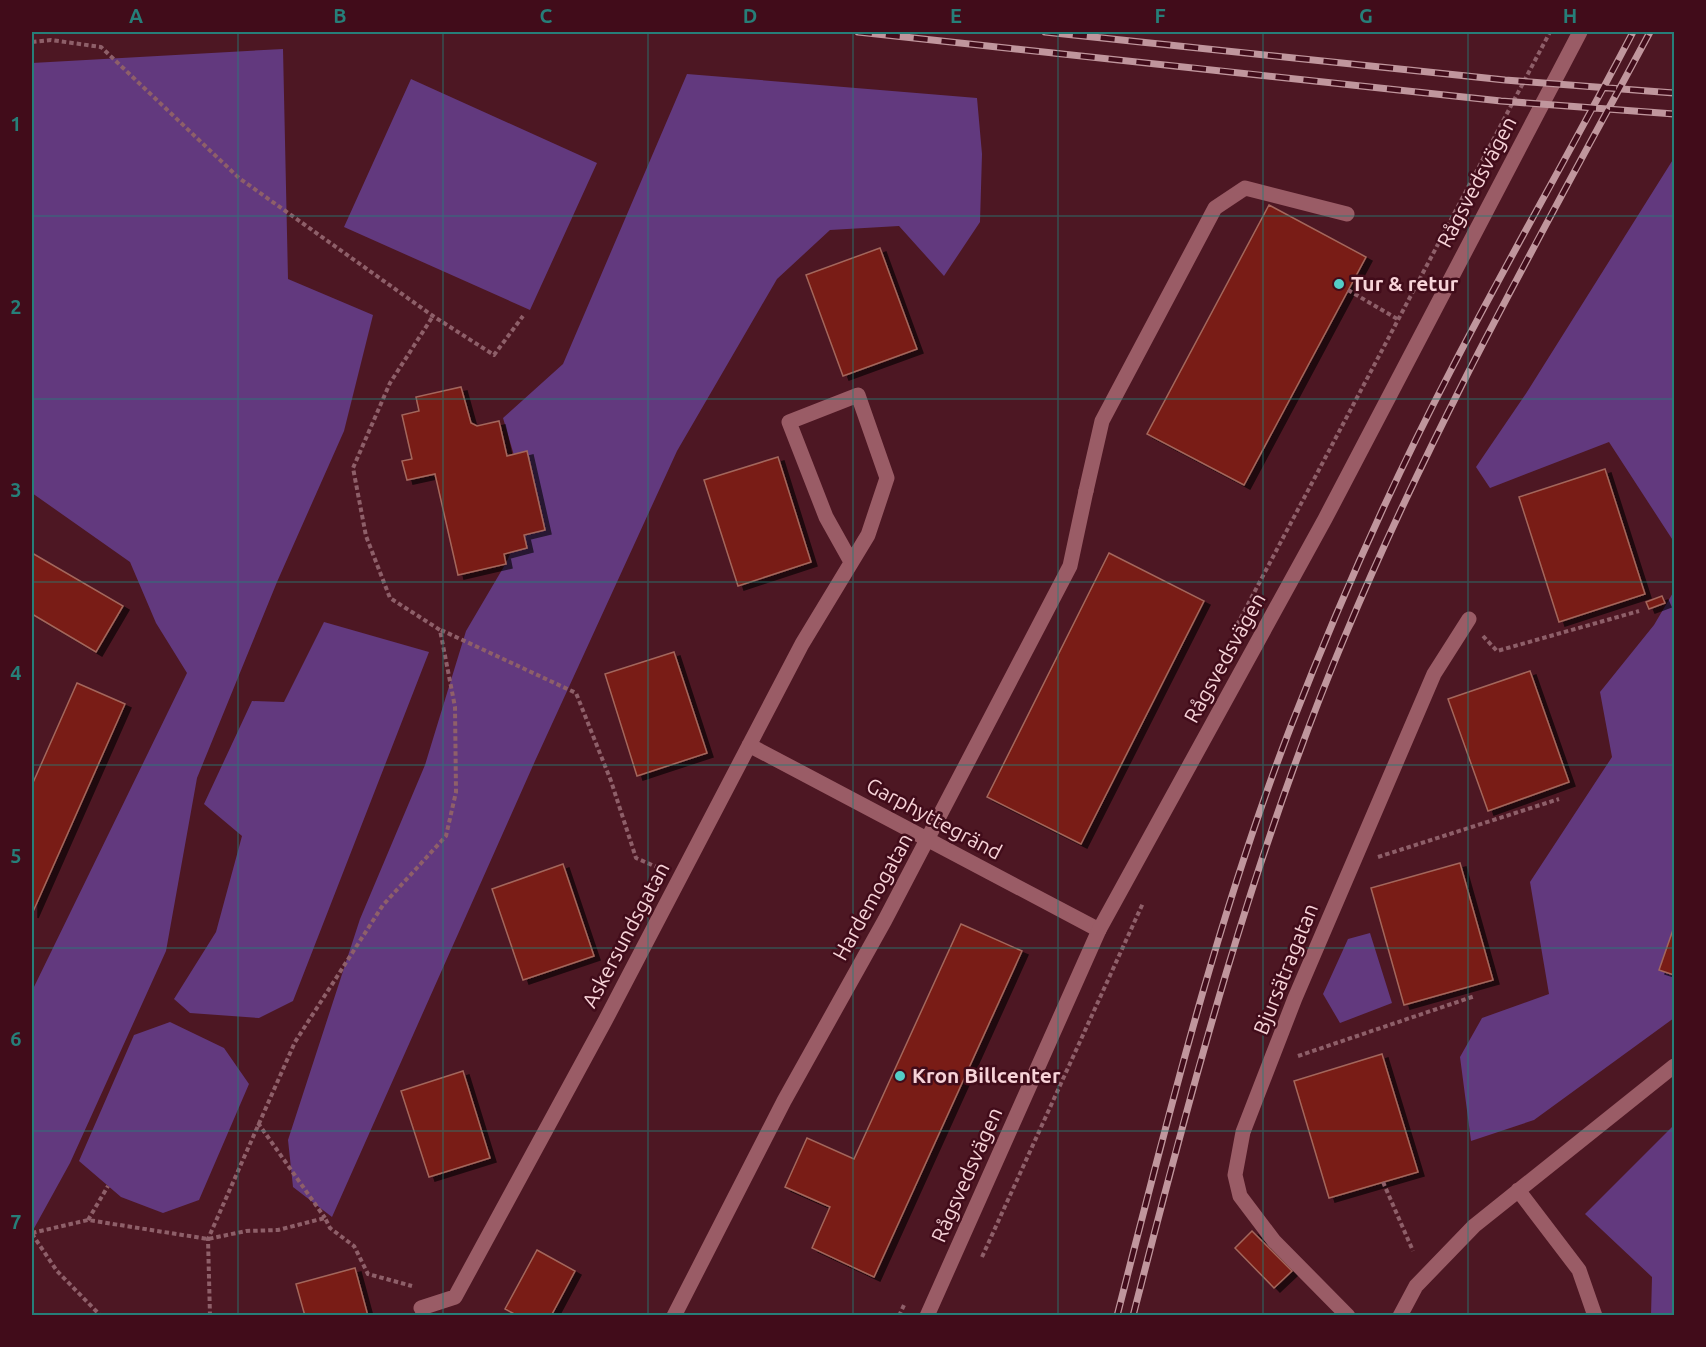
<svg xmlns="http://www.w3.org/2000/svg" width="1706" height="1347" font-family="Ubuntu,sans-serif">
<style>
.green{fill:#62397e}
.building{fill:#791c12;stroke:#a3665c;stroke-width:1.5;filter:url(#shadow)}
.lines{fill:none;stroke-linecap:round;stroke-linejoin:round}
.path{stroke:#8e5f69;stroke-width:4;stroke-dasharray:4.5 3;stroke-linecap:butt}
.service{stroke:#9a5c66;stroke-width:15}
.minor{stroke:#9a5c66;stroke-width:15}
.tertiary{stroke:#9a5c66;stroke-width:15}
.rail-casing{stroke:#c0969d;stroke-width:7}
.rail{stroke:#410c1a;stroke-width:4.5;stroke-dasharray:14;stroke-linecap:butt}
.grid{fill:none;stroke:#267f79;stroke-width:1.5;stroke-opacity:0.55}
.poi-dot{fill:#54cdc7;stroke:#410c1a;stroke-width:2}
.labels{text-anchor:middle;stroke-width:5;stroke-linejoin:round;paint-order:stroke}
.street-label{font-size:21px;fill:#f7d3d8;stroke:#410c1a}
.poi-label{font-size:21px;font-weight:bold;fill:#f7d3d8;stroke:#410c1a;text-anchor:start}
.neatline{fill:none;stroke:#267f79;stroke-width:2}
.grid-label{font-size:20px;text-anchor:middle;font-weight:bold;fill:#267f79}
</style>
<defs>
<filter id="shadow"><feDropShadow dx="6" dy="4" stdDeviation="0" flood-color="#0009"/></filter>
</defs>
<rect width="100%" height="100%" fill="#4d1723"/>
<path class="green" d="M 283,49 L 288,279 L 373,315 L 344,431 L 277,582 L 197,778 L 166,951 L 70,1163 L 32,1232 L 32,991 L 187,673 L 156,623 L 130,562 L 32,493 L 32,63 Z
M 687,74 L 977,98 L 982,154 L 980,222 L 944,276 L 899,226 L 830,230 L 777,279 L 677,451 L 535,761 L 332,1217 L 293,1187 L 288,1140 L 360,919 L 425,765 L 466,631 L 506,563 L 530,510 L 503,418 L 563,364 Z
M 411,79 L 597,163 L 530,310 L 344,227 Z
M 1674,158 L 1674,542 L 1609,442 L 1490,488 L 1476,467 L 1527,392 Z
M 1674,591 L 1674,1018 L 1534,1120 L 1471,1141 L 1460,1057 L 1482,1018 L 1549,994 L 1530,882 L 1612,757 L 1600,692 L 1654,625 Z
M 324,622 L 429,652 L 293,1001 L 259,1018 L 190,1013 L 174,999 L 216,932 L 242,836 L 204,804 L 252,701 L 284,702 Z
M 1370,933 L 1392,1003 L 1340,1023 L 1323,994 L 1348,939 Z
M 170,1022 L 224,1048 L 249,1084 L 199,1200 L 163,1213 L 121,1197 L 79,1161 L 134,1035 Z
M 1674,1125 L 1674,1315 L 1651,1315 L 1652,1277 L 1585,1214 Z"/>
<path class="building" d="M 1269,205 L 1366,257 L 1244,485 L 1147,434 Z
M 880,248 L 917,349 L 843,376 L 806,275 Z
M 461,387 L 471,423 L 477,426 L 499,421 L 507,456 L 527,451 L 545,530 L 524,535 L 527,548 L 504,554 L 506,564 L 458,575 L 435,474 L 407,480 L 402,461 L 412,459 L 402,415 L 419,411 L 416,397 Z
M 778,457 L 811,562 L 738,586 L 704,480 Z
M 1605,469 L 1645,594 L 1559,622 L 1519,497 Z
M 32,553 L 123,606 L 96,652 L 32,614 Z
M 1109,553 L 1204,601 L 1081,844 L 987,797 Z
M 1662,596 L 1665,603 L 1649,609 L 1646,602 Z
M 674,652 L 707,753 L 637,776 L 605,674 Z
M 1530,671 L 1569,782 L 1488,811 L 1448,699 Z
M 77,683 L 125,704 L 32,914 L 32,785 Z
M 1460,863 L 1493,980 L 1404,1005 L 1371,888 Z
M 563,864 L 594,956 L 523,980 L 492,889 Z
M 961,924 L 1022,951 L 874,1277 L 812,1248 L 830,1207 L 785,1187 L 807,1138 L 854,1159 Z
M 1674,927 L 1674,975 L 1659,970 Z
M 1382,1054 L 1418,1172 L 1329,1198 L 1294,1081 Z
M 463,1071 L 490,1158 L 429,1177 L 401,1091 Z
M 1252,1231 L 1292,1271 L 1274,1288 L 1235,1248 Z
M 537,1250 L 575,1271 L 551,1316 L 518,1316 L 505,1309 Z
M 355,1268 L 368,1316 L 305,1316 L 296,1284 Z"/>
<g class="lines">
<path class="path" d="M 32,42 L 51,40 L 101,47 L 239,178 L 433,316 L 494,355 L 523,316
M 1348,290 L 1399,320
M 1237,625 L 1550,32
M 441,630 L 576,693 L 611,781 L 636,858 L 661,869
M 1483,636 L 1497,651 L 1639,611
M 1378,857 L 1559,799
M 1298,1056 L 1475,996
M 258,1123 L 325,1218
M 1383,1182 L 1413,1251
M 88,1220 L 108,1186
M 32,1233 L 88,1220 L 208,1239 L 246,1231 L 278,1230 L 325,1218 L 330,1228 L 354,1246 L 368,1274 L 412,1286
M 32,1234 L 57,1271 L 101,1316
M 982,1257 L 1143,903
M 210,1316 L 208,1239 L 295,1042 L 383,905 L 446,836 L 456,792 L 455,707 L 440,630 L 390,598 L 366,536 L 353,468 L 390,383 L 433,316
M 899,1316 L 904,1305"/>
<path class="service" d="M 1086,491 L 1102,421 L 1215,208 L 1245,188 L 1347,214"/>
<path class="minor" d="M 749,745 L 1099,930
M 1518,1190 L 1579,1270 L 1595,1316
M 421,1308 L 455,1297 L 605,1021 L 802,644 L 868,535 L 887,478 L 858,395 L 789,422 L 826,517 L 850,560
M 674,1316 L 784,1101 L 885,920 L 1070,566 L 1086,491
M 1348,1316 L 1274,1241 L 1240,1196 L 1235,1175 L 1243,1132 L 1295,998 L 1434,674 L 1469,619
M 1400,1316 L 1416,1286 L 1474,1226 L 1674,1066"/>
<path class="tertiary" d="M 927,1316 L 1099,930 L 1325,519 L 1580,32"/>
<g class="rail-casing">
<path id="rail" d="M 858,32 L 1501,101 L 1674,114
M 1045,32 L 1505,80 L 1674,93
M 1117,1316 C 1168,1117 1217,918 1291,726 C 1338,605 1391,485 1451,370 C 1510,256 1574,145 1633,32
M 1133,1316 C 1192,1085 1253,855 1345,636 C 1432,427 1543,231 1650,32"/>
</g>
<use href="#rail" class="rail"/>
</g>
<path class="grid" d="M 238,32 L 238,1316M 443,32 L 443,1316M 648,32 L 648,1316M 853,32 L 853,1316M 1058,32 L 1058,1316M 1263,32 L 1263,1316M 1468,32 L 1468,1316M 32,216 L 1674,216M 32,399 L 1674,399M 32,582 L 1674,582M 32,765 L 1674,765M 32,948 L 1674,948M 32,1131 L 1674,1131"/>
<g class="poi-dot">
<circle cx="1339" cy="284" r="6"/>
<circle cx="900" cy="1076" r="6"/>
</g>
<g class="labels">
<g class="street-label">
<text transform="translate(1477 182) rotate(-62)" y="7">Rågsvedsvägen</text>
<text transform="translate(1225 658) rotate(-61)" y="7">Rågsvedsvägen</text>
<text transform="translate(934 819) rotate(28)" y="7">Garphyttegränd</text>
<text transform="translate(873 897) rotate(-61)" y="7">Hardemogatan</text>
<text transform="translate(626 935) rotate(-62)" y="7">Askersundsgatan</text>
<text transform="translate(1286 969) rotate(-68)" y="7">Bjursätragatan</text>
<text transform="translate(967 1175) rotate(-66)" y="7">Rågsvedsvägen</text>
</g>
<g class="poi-label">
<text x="1351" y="291">Tur &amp; retur</text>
<text x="912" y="1083">Kron Billcenter</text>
</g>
</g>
<rect width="1706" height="1347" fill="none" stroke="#410c1a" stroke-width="66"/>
<rect x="33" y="33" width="1640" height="1281" class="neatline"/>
<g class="grid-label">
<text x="136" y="23">A</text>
<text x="340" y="23">B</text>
<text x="546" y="23">C</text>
<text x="750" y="23">D</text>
<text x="956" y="23">E</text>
<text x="1160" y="23">F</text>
<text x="1366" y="23">G</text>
<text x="1570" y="23">H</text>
<text x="16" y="131">1</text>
<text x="16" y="314">2</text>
<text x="16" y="497">3</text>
<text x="16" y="680">4</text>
<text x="16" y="863">5</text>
<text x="16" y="1046">6</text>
<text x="16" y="1229">7</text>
</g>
</svg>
